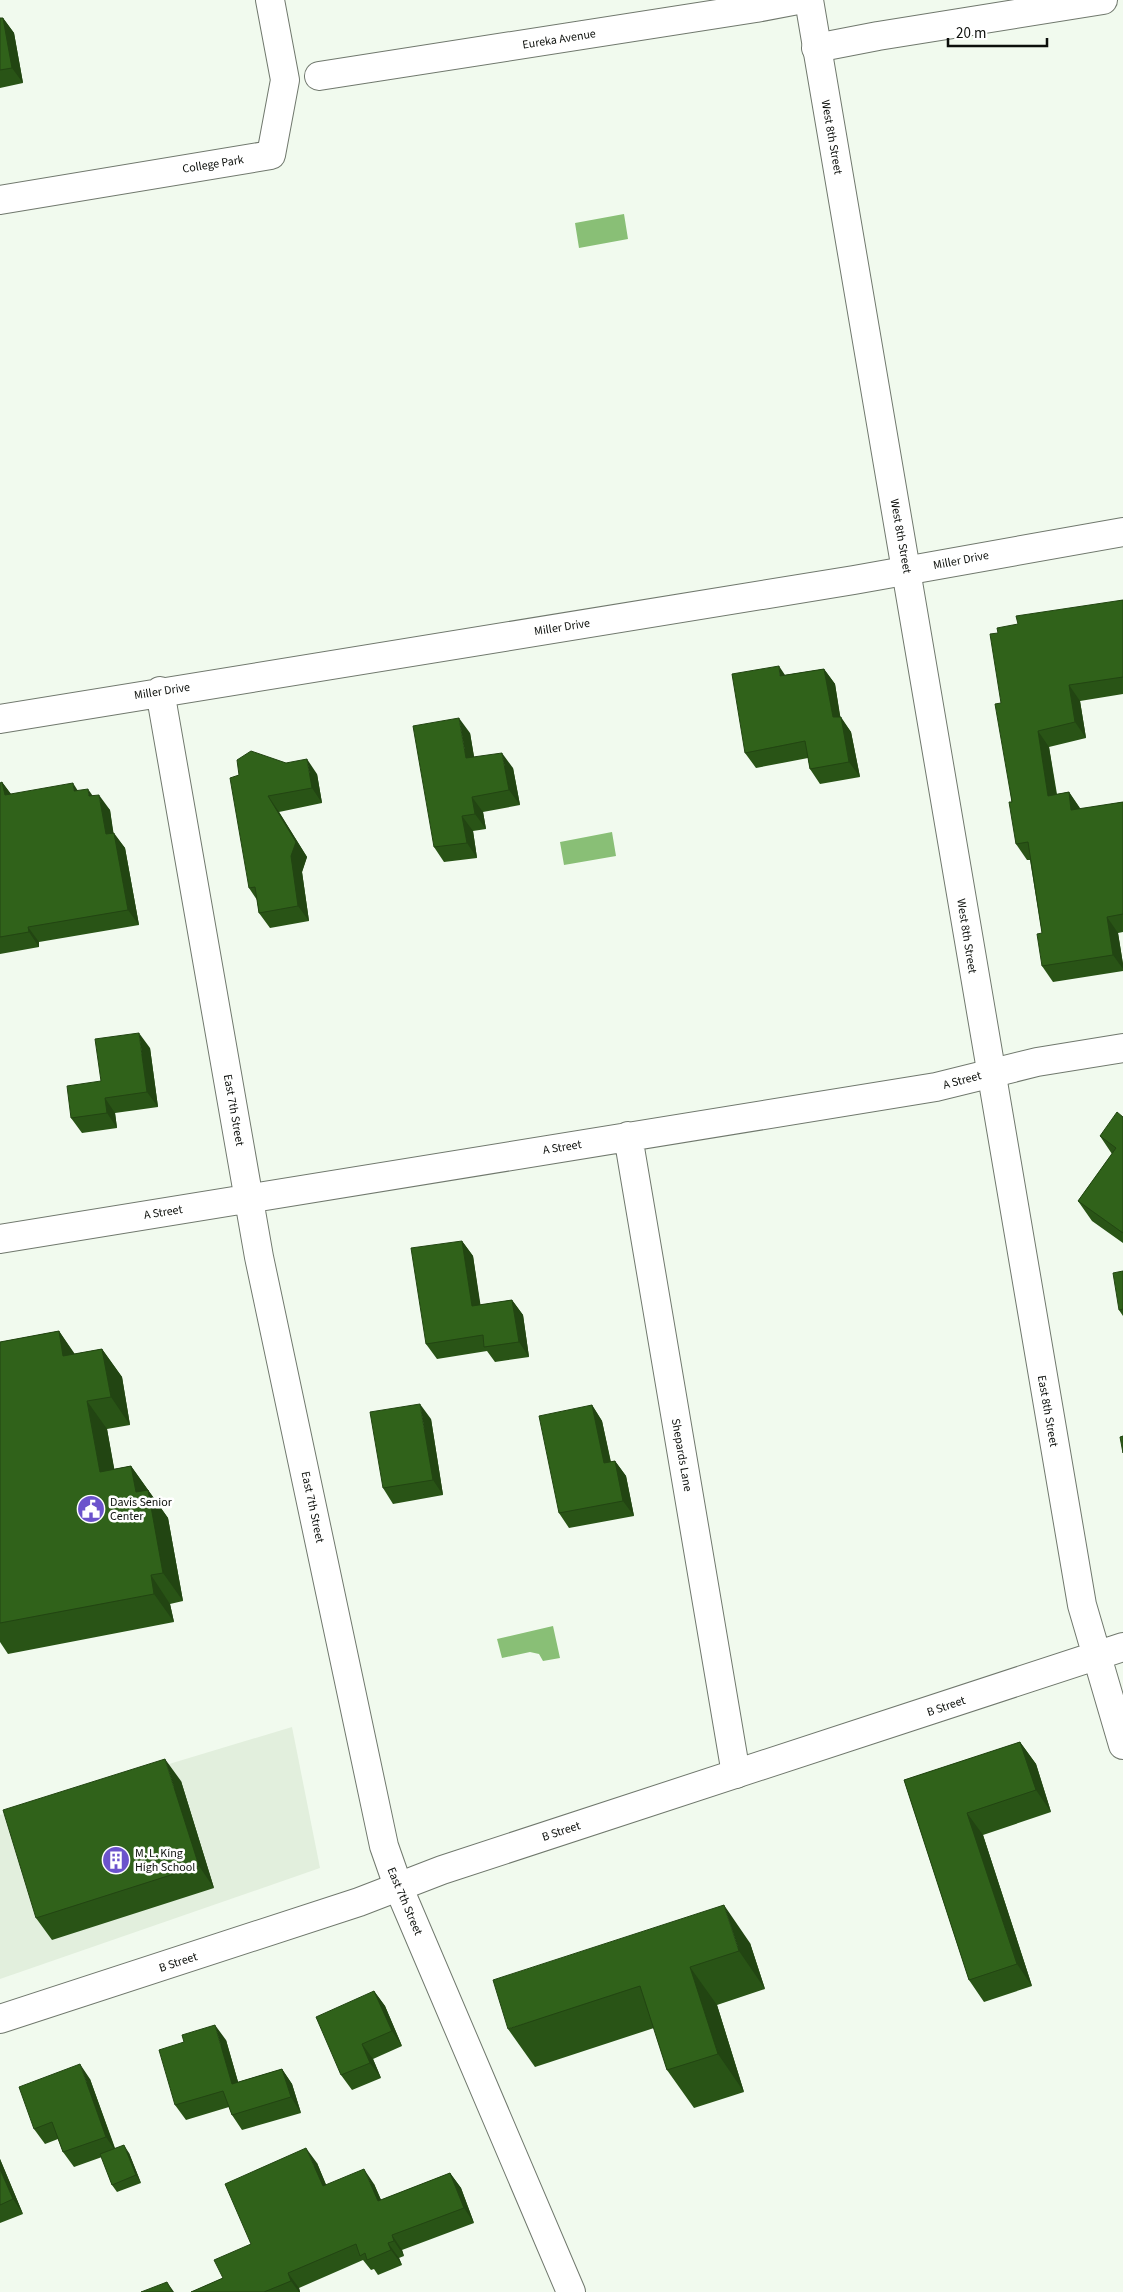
<svg xmlns="http://www.w3.org/2000/svg" width="1123" height="2292" font-family="'Source Sans 3',sans-serif">
<style>
.built{fill:#e2efdd}
.water{fill:#89bf76}
.lines{fill:none;stroke-linecap:round;stroke-linejoin:round}
.street-casing{stroke:#70786d;stroke-width:30}
.secondary-casing{stroke:#70786d;stroke-width:30}
.street{stroke:#fff;stroke-width:28}
.secondary{stroke:#fff;stroke-width:28}
.wall{fill:#295416}
.shaded-wall{fill:#224512}
.building{fill:#30621a;stroke:#224512}
.labels{text-anchor:middle;stroke-width:5;stroke-linejoin:round;paint-order:stroke}
.street-label{font-size:12px;fill:#0c0f0b;stroke:#fff}
.poi-label{font-size:12px;fill:#0c0f0b;stroke:#fff;text-anchor:start}
</style>
<rect width="100%" height="100%" fill="#f1faee"/>
<path class="built" d="M 292,1727 L 320,1868 L 0,1979 L 0,1815 Z"/>
<path class="water" d="M 624,214 L 628,239 L 579,248 L 575,223 Z
M 612,832 L 616,856 L 564,865 L 560,842 Z
M 553,1626 L 560,1658 L 543,1661 L 539,1654 L 530,1652 L 502,1658 L 497,1639 Z"/>
<g class="lines">
<g class="street-casing">
<path id="street" d="M 816,48 L 878,36 L 1103,0
M 319,76 L 756,8 L 798,0
M 0,200 L 271,155 L 285,80 L 270,0
M 160,691 L 259,1257 L 384,1846 L 398,1886 L 571,2292
M 0,719 L 854,580 L 1123,532
M 628,1136 L 736,1774
M 0,1239 L 936,1087 L 1037,1062 L 1123,1048"/>
</g>
<g class="secondary-casing">
<path id="secondary" d="M 809,0 L 1082,1605 L 1123,1745
M 0,2019 L 359,1902 L 442,1870 L 1123,1647"/>
</g>
<use href="#street" class="street"/>
<use href="#secondary" class="secondary"/>
</g>
<path class="wall" d="M 0,18 L 3,18 L 14,33 L 23,83 L 0,88 Z
M 1123,600 L 1123,694 L 1080,701 L 1086,738 L 1049,747 L 1057,794 L 1069,792 L 1080,809 L 1123,802 L 1123,932 L 1118,933 L 1123,964 L 1123,971 L 1053,982 L 1042,966 L 1042,933 L 1030,860 L 1027,860 L 1016,844 L 1001,703 L 1018,624 Z
M 824,669 L 835,684 L 840,717 L 851,732 L 860,777 L 820,784 L 810,769 L 808,758 L 756,768 L 745,753 L 785,675 Z
M 470,733 L 474,757 L 513,768 L 520,805 L 483,812 L 486,829 L 473,831 L 477,858 L 444,862 L 434,847 Z
M 317,774 L 322,803 L 279,812 L 307,857 L 302,872 L 309,921 L 270,928 L 259,913 L 257,900 L 249,888 L 239,775 Z
M 2,782 L 11,794 L 78,791 L 93,796 L 110,810 L 113,833 L 125,848 L 139,925 L 39,942 L 39,947 L 0,954 L 0,783 Z
M 150,1048 L 158,1107 L 115,1113 L 117,1128 L 82,1133 L 71,1118 L 101,1081 Z
M 1123,1117 L 1123,1243 L 1092,1221 L 1078,1201 L 1112,1154 L 1100,1136 Z
M 462,1241 L 473,1256 L 480,1305 L 512,1300 L 523,1315 L 529,1357 L 495,1362 L 487,1351 L 437,1359 L 426,1344 Z
M 1123,1271 L 1123,1316 L 1119,1310 Z
M 59,1331 L 74,1354 L 102,1349 L 122,1377 L 130,1425 L 107,1429 L 114,1469 L 131,1466 L 168,1518 L 183,1601 L 170,1604 L 174,1622 L 8,1654 L 0,1642 L 0,1342 Z
M 592,1405 L 602,1421 L 611,1462 L 615,1461 L 626,1476 L 634,1516 L 569,1528 L 559,1513 Z
M 431,1419 L 443,1495 L 393,1504 L 383,1488 Z
M 1020,1742 L 1036,1764 L 1051,1812 L 983,1835 L 1032,1986 L 984,2002 L 969,1980 L 904,1780 Z
M 181,1781 L 214,1888 L 52,1940 L 36,1918 Z
M 750,1943 L 765,1989 L 717,2005 L 744,2092 L 694,2108 L 667,2070 L 654,2028 L 535,2067 L 508,2029 Z
M 374,1991 L 385,2006 L 402,2046 L 373,2059 L 381,2078 L 352,2090 L 341,2075 Z
M 226,2040 L 238,2082 L 282,2069 L 292,2084 L 301,2113 L 242,2130 L 232,2115 L 229,2107 L 186,2120 L 175,2105 Z
M 90,2079 L 115,2148 L 129,2153 L 141,2183 L 117,2192 L 112,2185 L 102,2157 L 74,2167 L 63,2152 L 58,2139 L 45,2144 L 34,2129 Z
M 0,2159 L 23,2214 L 0,2223 Z
M 317,2163 L 326,2185 L 374,2184 L 381,2200 L 450,2173 L 461,2188 L 474,2223 L 402,2250 L 404,2256 L 399,2258 L 402,2265 L 378,2275 L 374,2269 L 371,2270 L 363,2260 L 299,2288 L 300,2292 L 191,2292 L 223,2278 Z"/>
<path class="shaded-wall" d="M 3,18 L 14,33 L 23,83 L 12,68 Z
M 779,666 L 789,681 L 780,676 Z
M 824,669 L 835,684 L 843,733 L 833,717 Z
M 1069,685 L 1080,701 L 1086,738 L 1075,722 Z
M 841,717 L 851,732 L 860,777 L 849,762 Z
M 459,718 L 470,733 L 477,774 L 466,758 Z
M 1038,731 L 1049,747 L 1059,812 L 1048,796 Z
M 502,753 L 513,768 L 520,805 L 509,790 Z
M 307,759 L 317,774 L 322,803 L 312,788 Z
M 2,782 L 13,797 L 5,795 Z
M 73,783 L 83,799 L 74,791 Z
M 88,789 L 99,805 L 89,796 Z
M 1069,792 L 1080,808 L 1083,826 L 1071,810 Z
M 99,795 L 110,810 L 116,849 L 106,834 Z
M 268,796 L 279,812 L 307,857 L 302,872 L 309,921 L 298,906 Z
M 472,797 L 483,812 L 486,829 L 475,814 Z
M 462,816 L 473,831 L 477,858 L 467,843 Z
M 114,833 L 125,848 L 139,925 L 128,910 Z
M 1107,917 L 1118,933 L 1123,964 L 1123,969 L 1113,955 Z
M 28,927 L 39,942 L 39,947 L 29,932 Z
M 139,1033 L 150,1048 L 158,1107 L 147,1092 Z
M 105,1098 L 115,1113 L 117,1128 L 107,1113 Z
M 462,1241 L 473,1256 L 483,1321 L 472,1306 Z
M 512,1300 L 523,1315 L 529,1357 L 519,1342 Z
M 59,1331 L 79,1360 L 63,1356 Z
M 102,1349 L 122,1377 L 130,1425 L 111,1397 Z
M 87,1401 L 107,1429 L 120,1500 L 100,1472 Z
M 420,1404 L 431,1419 L 443,1495 L 433,1480 Z
M 592,1405 L 602,1421 L 614,1478 L 604,1463 Z
M 615,1461 L 626,1476 L 634,1516 L 623,1501 Z
M 131,1466 L 168,1518 L 183,1601 L 163,1573 L 136,1492 Z
M 151,1575 L 170,1604 L 174,1622 L 154,1594 Z
M 1020,1742 L 1036,1764 L 1051,1812 L 1036,1790 Z
M 165,1759 L 181,1781 L 214,1888 L 199,1866 Z
M 967,1813 L 983,1835 L 1032,1986 L 1017,1964 Z
M 724,1905 L 750,1943 L 765,1989 L 739,1951 Z
M 690,1967 L 717,2005 L 744,2092 L 718,2054 Z
M 374,1991 L 385,2006 L 402,2046 L 392,2031 Z
M 215,2025 L 226,2040 L 243,2099 L 232,2084 Z
M 362,2044 L 373,2059 L 381,2078 L 370,2063 Z
M 80,2064 L 90,2079 L 116,2152 L 106,2137 Z
M 282,2069 L 292,2084 L 301,2113 L 291,2097 Z
M 124,2145 L 129,2153 L 141,2183 L 136,2175 Z
M 306,2148 L 317,2163 L 333,2201 L 323,2186 Z
M 0,2159 L 23,2214 L 13,2199 L 0,2169 Z
M 364,2169 L 374,2184 L 388,2216 L 378,2201 Z
M 450,2173 L 461,2188 L 474,2223 L 464,2208 Z
M 392,2235 L 402,2250 L 404,2256 L 394,2241 Z
M 388,2243 L 399,2258 L 402,2265 L 391,2250 Z
M 288,2273 L 299,2288 L 300,2292 L 299,2292 L 291,2281 Z
M 167,2282 L 174,2292 L 172,2292 Z"/>
<path class="building" d="M 0,18 L 3,18 L 12,68 L 0,70 Z
M 1123,600 L 1123,677 L 1069,685 L 1075,722 L 1038,731 L 1048,796 L 1069,792 L 1071,810 L 1123,802 L 1123,914 L 1107,917 L 1113,955 L 1042,966 L 1037,934 L 1042,933 L 1028,842 L 1016,844 L 1009,802 L 1012,802 L 995,704 L 1001,703 L 990,634 L 998,633 L 997,628 L 1018,624 L 1016,616 Z
M 779,666 L 780,676 L 824,669 L 833,717 L 841,717 L 849,762 L 810,769 L 805,741 L 745,753 L 732,674 Z
M 459,718 L 466,758 L 502,753 L 509,790 L 472,797 L 475,814 L 462,816 L 467,843 L 434,847 L 413,726 Z
M 251,751 L 286,763 L 307,759 L 312,788 L 268,796 L 296,842 L 291,856 L 298,906 L 259,913 L 255,887 L 249,888 L 230,778 L 239,775 L 237,760 Z
M 2,782 L 5,795 L 73,783 L 74,791 L 88,789 L 89,796 L 99,795 L 106,834 L 114,833 L 128,910 L 28,927 L 29,932 L 0,937 L 0,783 Z
M 139,1033 L 147,1092 L 105,1098 L 107,1113 L 71,1118 L 67,1086 L 101,1081 L 95,1039 Z
M 1117,1112 L 1123,1117 L 1123,1233 L 1078,1201 L 1116,1148 L 1100,1136 Z
M 462,1241 L 472,1306 L 512,1300 L 519,1342 L 484,1347 L 483,1335 L 426,1344 L 411,1248 Z
M 1123,1271 L 1123,1309 L 1119,1310 L 1113,1273 Z
M 59,1331 L 63,1356 L 102,1349 L 111,1397 L 87,1401 L 100,1472 L 131,1466 L 136,1492 L 148,1490 L 163,1573 L 151,1575 L 154,1594 L 0,1623 L 0,1342 Z
M 420,1404 L 433,1480 L 383,1488 L 370,1412 Z
M 592,1405 L 604,1463 L 615,1461 L 623,1501 L 559,1513 L 539,1416 Z
M 1123,1436 L 1123,1453 L 1120,1437 Z
M 1020,1742 L 1036,1790 L 967,1813 L 1017,1964 L 969,1980 L 904,1780 Z
M 165,1759 L 199,1866 L 36,1918 L 3,1810 Z
M 724,1905 L 739,1951 L 690,1967 L 718,2054 L 667,2070 L 640,1986 L 508,2029 L 493,1980 Z
M 374,1991 L 392,2031 L 362,2044 L 370,2063 L 341,2075 L 316,2017 Z
M 215,2025 L 232,2084 L 282,2069 L 291,2097 L 232,2115 L 223,2091 L 175,2105 L 159,2050 L 184,2042 L 182,2035 Z
M 80,2064 L 106,2137 L 63,2152 L 52,2122 L 34,2129 L 19,2087 Z
M 124,2145 L 136,2175 L 112,2185 L 100,2154 Z
M 306,2148 L 323,2186 L 364,2169 L 378,2201 L 450,2173 L 464,2208 L 392,2235 L 394,2241 L 388,2243 L 391,2250 L 367,2260 L 365,2253 L 360,2256 L 356,2244 L 288,2273 L 291,2281 L 264,2292 L 191,2292 L 223,2278 L 214,2260 L 251,2244 L 225,2184 Z
M 0,2169 L 13,2199 L 0,2205 Z
M 167,2282 L 172,2292 L 141,2292 Z"/>
<defs>
<g id="civic-disc" transform="scale(1.4375)"><circle r="9.5" fill="#6b53cc" stroke="#fff"/><path d="M-.6-6.5H3V-4.5H.6V-3L4-1V1h2V6H-6V1h2V-1L-.6-3ZM-1.2 2.5V6h2.4V2.5Z" fill="#fff"/></g>
<g id="building-disc" transform="scale(1.4375)"><circle r="9.5" fill="#6b53cc" stroke="#fff"/><path d="M-4-6H4V6H1V3H-1V6H-4ZM-2.5-4.3h1.7v1.8h-1.7ZM.8-4.3h1.7v1.8H.8ZM-2.5-1h1.7V.8h-1.7ZM.8-1h1.7V.8H.8Z" fill="#fff"/></g>
</defs>
<g fill-rule="evenodd">
<use href="#civic-disc" x="91" y="1509"/>
<use href="#building-disc" x="116" y="1860"/>
</g>
<g class="labels">
<g class="street-label">
<text transform="translate(559 39) rotate(-9)" y="4">Eureka Avenue</text>
<text transform="translate(832 137) rotate(80)" y="4">West 8th Street</text>
<text transform="translate(213 164) rotate(-9)" y="4">College Park</text>
<text transform="translate(901 536) rotate(80)" y="4">West 8th Street</text>
<text transform="translate(961 560) rotate(-11)" y="4">Miller Drive</text>
<text transform="translate(562 627) rotate(-9)" y="4">Miller Drive</text>
<text transform="translate(162 691) rotate(-9)" y="4">Miller Drive</text>
<text transform="translate(967 936) rotate(81)" y="4">West 8th Street</text>
<text transform="translate(962 1080) rotate(-15)" y="4">A Street</text>
<text transform="translate(234 1110) rotate(80)" y="4">East 7th Street</text>
<text transform="translate(562 1147) rotate(-9)" y="4">A Street</text>
<text transform="translate(163 1212) rotate(-9)" y="4">A Street</text>
<text transform="translate(1048 1411) rotate(80)" y="4">East 8th Street</text>
<text transform="translate(682 1455) rotate(80)" y="4">Shepards Lane</text>
<text transform="translate(313 1507) rotate(78)" y="4">East 7th Street</text>
<text transform="translate(946 1706) rotate(-19)" y="4">B Street</text>
<text transform="translate(561 1831) rotate(-18)" y="4">B Street</text>
<text transform="translate(405 1901) rotate(67)" y="4">East 7th Street</text>
<text transform="translate(178 1962) rotate(-18)" y="4">B Street</text>
</g>
<g class="poi-label">
<text x="110" y="1506">Davis Senior<tspan x="110" dy="14">Center</tspan></text>
<text x="135" y="1857">M. L. King<tspan x="135" dy="14">High School</tspan></text>
</g>
</g>
<path d="M948 38v8h99v-8" fill="none" stroke="#0c0f0b" stroke-width="2.5"/>
<text x="956" y="38" font-size="15" fill="#0c0f0b" stroke="#ffffff" stroke-width="4" paint-order="stroke">20 m</text>
</svg>
